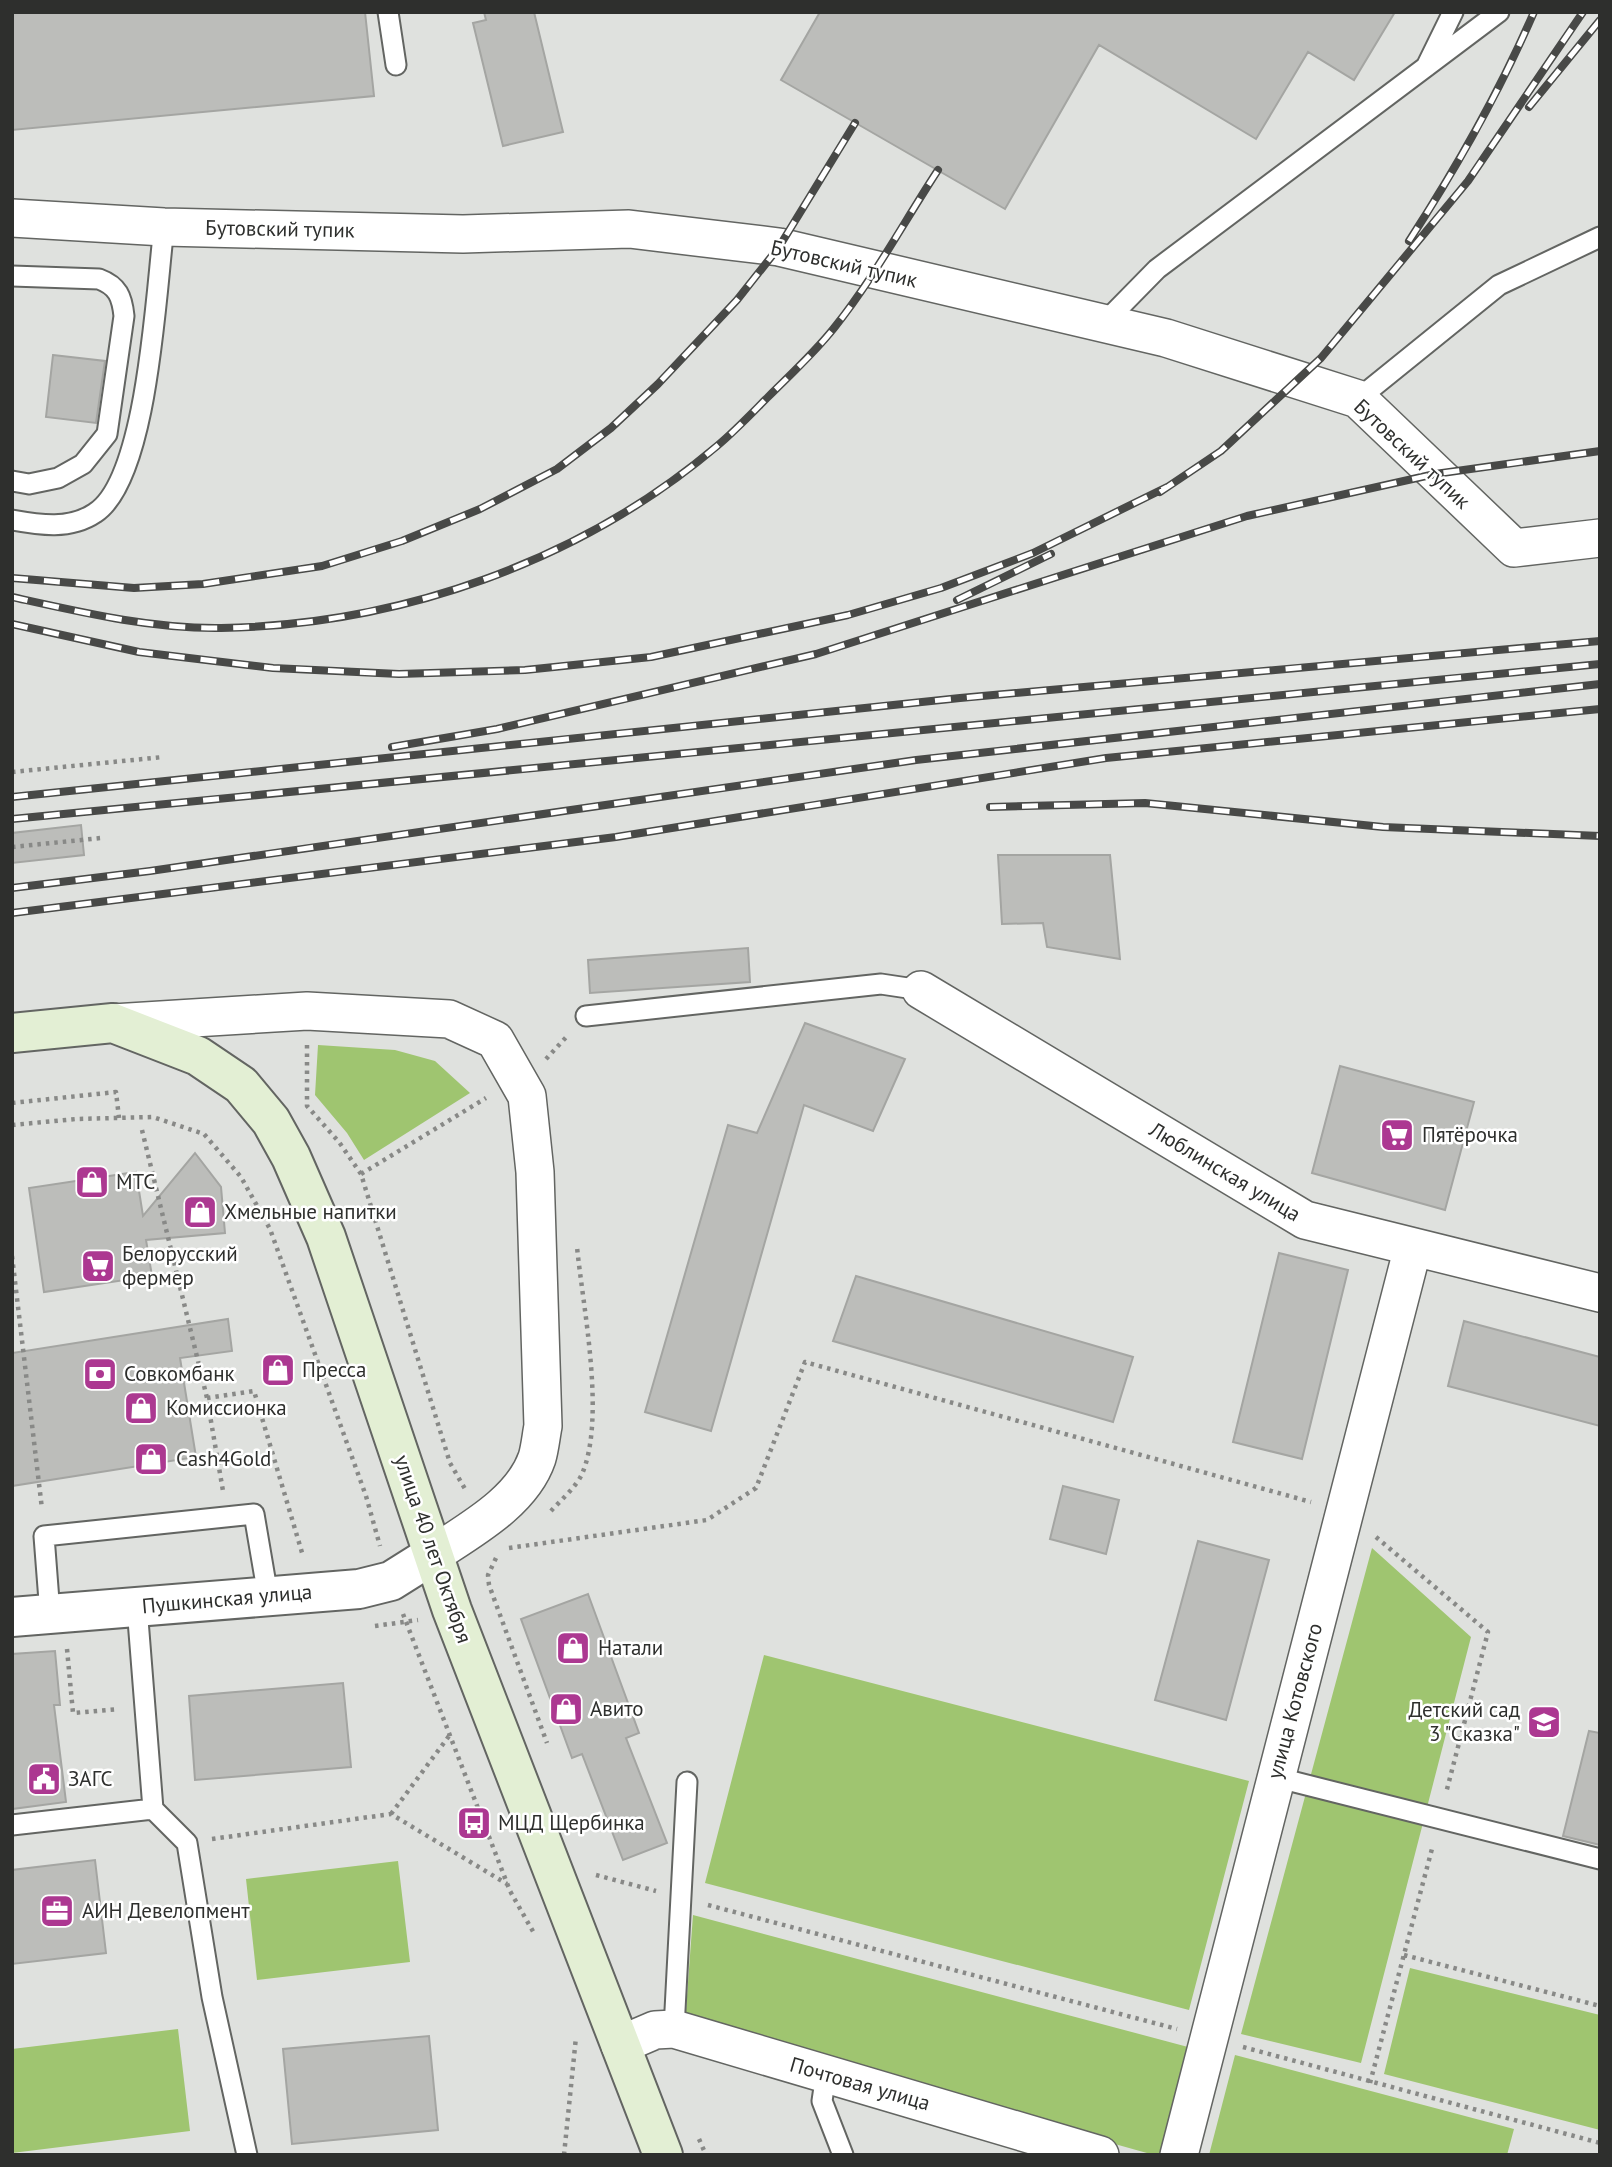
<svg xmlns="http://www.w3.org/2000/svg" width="1612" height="2167" font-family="'PT Sans',sans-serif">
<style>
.green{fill:#9fc570}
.building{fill:#bcbdba;stroke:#a4a5a2;stroke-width:2}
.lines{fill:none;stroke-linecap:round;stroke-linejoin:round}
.service-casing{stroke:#636562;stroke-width:23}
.minor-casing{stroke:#636562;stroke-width:40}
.tertiary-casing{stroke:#636562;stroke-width:42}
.secondary-casing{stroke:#636562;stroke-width:42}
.path{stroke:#888987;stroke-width:4.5;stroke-dasharray:3.5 5;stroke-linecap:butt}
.service{stroke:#fff;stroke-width:19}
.minor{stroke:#fff;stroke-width:37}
.tertiary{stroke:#fff;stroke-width:38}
.secondary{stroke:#e3efd4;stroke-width:38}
.rail-casing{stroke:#484947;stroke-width:8}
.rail{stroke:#fff;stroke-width:5;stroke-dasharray:16;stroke-linecap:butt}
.labels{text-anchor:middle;stroke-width:5;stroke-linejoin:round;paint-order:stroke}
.street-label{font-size:21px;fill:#2e2f2d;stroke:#fff}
.poi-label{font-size:21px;fill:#2e2f2d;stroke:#fff;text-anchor:start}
</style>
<rect width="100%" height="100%" fill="#dfe1de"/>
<path class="green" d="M 318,1045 L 395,1050 L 435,1061 L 470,1093 L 364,1160 L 347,1133 L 315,1095 Z
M 1372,1548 L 1471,1637 L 1361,2063 L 1241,2034 Z
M 764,1655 L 1249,1781 L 1189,2010 L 705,1883 Z
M 398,1861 L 410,1962 L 257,1980 L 246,1879 Z
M 693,1915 L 1188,2047 L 1164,2155 L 1154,2155 L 685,2023 Z
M 1410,1968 L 1600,2015 L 1600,2130 L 1384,2074 Z
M 178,2029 L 190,2131 L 12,2153 L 12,2049 Z
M 1235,2055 L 1514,2129 L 1507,2155 L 1209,2155 Z"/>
<path class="building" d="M 12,12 L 365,12 L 374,96 L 12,130 Z
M 484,12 L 534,12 L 563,132 L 503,146 L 473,23 L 486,20 Z
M 820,12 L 1395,12 L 1354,80 L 1308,52 L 1256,139 L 1099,45 L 1005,209 L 781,80 Z
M 53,355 L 105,361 L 96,423 L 46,417 Z
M 81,825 L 84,855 L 12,863 L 12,833 Z
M 998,855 L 1110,855 L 1120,959 L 1047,947 L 1043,923 L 1002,924 Z
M 748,948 L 750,982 L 590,993 L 588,960 Z
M 805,1023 L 905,1059 L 873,1131 L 804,1105 L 711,1431 L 645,1412 L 728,1125 L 757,1133 Z
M 1340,1066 L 1474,1102 L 1445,1210 L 1312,1173 Z
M 195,1153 L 221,1187 L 225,1233 L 146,1240 L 152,1276 L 44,1292 L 29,1188 L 136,1172 L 143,1216 Z
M 1279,1253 L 1348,1270 L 1302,1459 L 1233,1442 Z
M 856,1276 L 1133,1357 L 1113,1422 L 833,1341 Z
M 228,1319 L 232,1351 L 180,1358 L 196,1457 L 12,1486 L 12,1353 Z
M 1464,1321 L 1600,1357 L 1600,1426 L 1448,1386 Z
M 1063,1486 L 1119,1500 L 1106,1554 L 1050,1539 Z
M 1198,1541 L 1269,1560 L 1226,1720 L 1155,1700 Z
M 588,1594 L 639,1733 L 626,1738 L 667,1843 L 623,1860 L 582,1754 L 572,1758 L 521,1619 Z
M 55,1651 L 60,1705 L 54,1705 L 66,1802 L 12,1809 L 12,1654 Z
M 343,1683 L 351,1767 L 195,1780 L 189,1696 Z
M 1589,1731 L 1600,1733 L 1600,1845 L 1563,1836 Z
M 95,1860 L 106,1953 L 12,1964 L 12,1870 Z
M 429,2036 L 438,2130 L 292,2144 L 283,2049 Z"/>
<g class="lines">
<g class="service-casing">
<path id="service" d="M 388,12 L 396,65
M 1426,67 L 1453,12
M 12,276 L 99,279 C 118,286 122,297 124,316 L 107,434 L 83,464 L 58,478 L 29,484 L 12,481
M 1104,323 L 1157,269 L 1499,12
M 1358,399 L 1499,285 L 1600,237
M 12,520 C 40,525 70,530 95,513 C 148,479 156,290 164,227
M 586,1016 L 881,984 L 921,990
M 137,1607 L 153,1809 L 187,1843 L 212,1997 L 247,2155
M 50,1614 L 44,1536 L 254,1514 L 268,1596
M 1275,1777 L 1600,1859
M 12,1825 L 153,1809
M 674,2029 L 687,1782
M 826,2074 L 822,2101 L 843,2155"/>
</g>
<g class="minor-casing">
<path id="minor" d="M 12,218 L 164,227 L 463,234 L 629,229 L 779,247 L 1166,338 L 1358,399 L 1514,548 L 1600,538
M 921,990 L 1305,1220 L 1600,1293
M 113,1023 L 307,1011 L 449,1019 L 495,1040 L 527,1096 L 535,1172 L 543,1426 C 541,1436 540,1448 537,1458 C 522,1502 470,1530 434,1554
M 620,2045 L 655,2030 L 674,2029 L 1100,2155
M 1179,2155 L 1413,1247"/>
</g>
<g class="tertiary-casing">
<path id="tertiary" d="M 12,1617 L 359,1589 L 391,1581 L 434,1554"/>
</g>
<g class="secondary-casing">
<path id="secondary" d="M 12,1033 L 113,1023 L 198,1056 L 241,1085 L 271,1121 L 291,1157 L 326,1237 L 452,1610 L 663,2155"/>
</g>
<path class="path" d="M 12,772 L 163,757
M 12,847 L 101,838
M 307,1045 L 307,1106 L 339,1142 L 361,1174 L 450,1463 L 465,1489
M 546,1059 L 569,1034
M 12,1103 L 116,1092 L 119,1118
M 12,1125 L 76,1119 L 153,1117 L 204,1134 L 241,1177 L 270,1229 L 366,1496 L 380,1546
M 142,1130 L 207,1398 L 223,1491
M 361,1174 L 486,1098
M 12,1256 L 42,1509
M 207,1398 L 254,1391 L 303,1556
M 551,1511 C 561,1500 576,1487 582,1474 C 606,1418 583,1308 577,1247
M 1376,1537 L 1488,1632 L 1446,1793
M 509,1548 L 707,1520 L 756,1488 L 805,1362 L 1311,1502
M 496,1558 L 488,1575 L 489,1585 L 547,1743
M 403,1614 L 510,1891 L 535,1935
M 375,1626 L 418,1620
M 67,1649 L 73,1713 L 119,1709
M 391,1814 L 449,1736
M 212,1839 L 391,1814 L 507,1884
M 596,1875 L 656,1891
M 708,1905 L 1177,2029
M 1404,1955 L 1600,2006
M 1243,2047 L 1600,2143
M 1370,2083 L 1433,1845
M 699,2139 L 706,2155
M 564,2155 L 576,2037"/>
<use href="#service" class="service"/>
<use href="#minor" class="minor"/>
<use href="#tertiary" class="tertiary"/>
<use href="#secondary" class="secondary"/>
<g class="rail-casing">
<path id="rail" d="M 1529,107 L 1600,20
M 1409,241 C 1457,167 1499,93 1534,12
M 1160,492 L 1221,451 L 1321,358 L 1468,181 L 1583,12
M 12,578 L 134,588 L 203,584 L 322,566 L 402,541 L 480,509 L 557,469 L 611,428 L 658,384 L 737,300 L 779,247 L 855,123
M 12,597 C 80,612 151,629 221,628 C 399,625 580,562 717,446 C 735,431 752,413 769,396 C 791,374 815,352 834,328 C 872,281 904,222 938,170
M 957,600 L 1051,554
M 12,624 L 139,652 L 273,668 L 399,674 L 525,670 L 651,657 L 848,615 L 941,588 L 1033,553 L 1167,487
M 392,747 L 497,729 L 816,654 L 1247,516 L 1435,474 L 1600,451
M 12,797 L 960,698 L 1600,641
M 990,807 L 1145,803 L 1383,827 L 1600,836
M 12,819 L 1600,664
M 12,888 L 150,871 L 916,760 L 1600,684
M 12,913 L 616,837 L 1106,758 L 1600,709"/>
</g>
<use href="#rail" class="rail"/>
</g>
<defs>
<g id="supermarket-square" transform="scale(1.75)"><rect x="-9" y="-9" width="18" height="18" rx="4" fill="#ac3891" stroke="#fff"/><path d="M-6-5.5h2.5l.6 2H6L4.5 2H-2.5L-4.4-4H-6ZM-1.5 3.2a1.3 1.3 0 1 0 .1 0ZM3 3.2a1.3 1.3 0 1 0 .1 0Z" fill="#fff"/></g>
<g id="shop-square" transform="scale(1.75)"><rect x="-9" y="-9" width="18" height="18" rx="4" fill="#ac3891" stroke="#fff"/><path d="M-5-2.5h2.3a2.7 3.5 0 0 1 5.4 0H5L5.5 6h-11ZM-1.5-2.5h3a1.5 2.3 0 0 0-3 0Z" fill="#fff"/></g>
<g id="bank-square" transform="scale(1.75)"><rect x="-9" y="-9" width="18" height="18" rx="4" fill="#ac3891" stroke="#fff"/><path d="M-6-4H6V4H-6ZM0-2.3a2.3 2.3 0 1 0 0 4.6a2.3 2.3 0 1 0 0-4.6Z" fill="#fff"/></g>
<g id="school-square" transform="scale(1.75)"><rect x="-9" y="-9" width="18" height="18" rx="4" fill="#ac3891" stroke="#fff"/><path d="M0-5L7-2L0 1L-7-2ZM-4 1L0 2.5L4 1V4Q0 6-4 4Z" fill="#fff"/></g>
<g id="civic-square" transform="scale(1.75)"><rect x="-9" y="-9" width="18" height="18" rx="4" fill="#ac3891" stroke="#fff"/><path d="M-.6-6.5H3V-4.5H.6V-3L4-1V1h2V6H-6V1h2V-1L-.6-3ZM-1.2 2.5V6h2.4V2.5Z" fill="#fff"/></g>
<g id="bus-square" transform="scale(1.75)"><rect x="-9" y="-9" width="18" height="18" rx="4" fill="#ac3891" stroke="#fff"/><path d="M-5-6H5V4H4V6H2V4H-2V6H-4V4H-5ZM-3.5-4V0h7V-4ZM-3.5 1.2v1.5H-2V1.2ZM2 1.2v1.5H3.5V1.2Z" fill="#fff"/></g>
<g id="office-square" transform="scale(1.75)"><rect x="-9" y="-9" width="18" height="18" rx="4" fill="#ac3891" stroke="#fff"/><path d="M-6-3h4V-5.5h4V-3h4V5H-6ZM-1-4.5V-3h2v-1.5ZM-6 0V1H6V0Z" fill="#fff"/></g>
</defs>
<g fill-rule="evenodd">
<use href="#supermarket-square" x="1397" y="1135"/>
<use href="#shop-square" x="92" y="1182"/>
<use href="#shop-square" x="200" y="1212"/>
<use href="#supermarket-square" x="98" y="1266"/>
<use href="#shop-square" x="278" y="1370"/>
<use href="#bank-square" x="100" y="1374"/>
<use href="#shop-square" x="141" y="1408"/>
<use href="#shop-square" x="151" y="1459"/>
<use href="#shop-square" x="573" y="1648"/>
<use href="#shop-square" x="566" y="1709"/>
<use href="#school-square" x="1544" y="1722"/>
<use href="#civic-square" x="44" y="1779"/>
<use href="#bus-square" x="474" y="1823"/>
<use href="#office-square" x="57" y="1911"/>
</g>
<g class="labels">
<g class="street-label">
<text transform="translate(280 229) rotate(1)" y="7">Бутовский тупик</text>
<text transform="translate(844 264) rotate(13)" y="7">Бутовский тупик</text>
<text transform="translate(1412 454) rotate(43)" y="7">Бутовский тупик</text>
<text transform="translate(1225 1172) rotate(31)" y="7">Люблинская улица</text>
<text transform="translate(433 1549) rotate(71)" y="7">улица 40 лет Октября</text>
<text transform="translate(227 1599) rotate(-5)" y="7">Пушкинская улица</text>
<text transform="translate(1295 1701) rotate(-75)" y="7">улица Котовского</text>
<text transform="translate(860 2084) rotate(16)" y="7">Почтовая улица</text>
</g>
<g class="poi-label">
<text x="1422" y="1142">Пятёрочка</text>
<text x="116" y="1189">МТС</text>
<text x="224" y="1219">Хмельные напитки</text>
<text x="122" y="1261">Белорусский<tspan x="122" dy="24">фермер</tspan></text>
<text x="302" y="1377">Пресса</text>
<text x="124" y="1381">Совкомбанк</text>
<text x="166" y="1415">Комиссионка</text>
<text x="176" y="1466">Cash4Gold</text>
<text x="598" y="1655">Натали</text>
<text x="590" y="1716">Авито</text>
<text x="1520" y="1717" text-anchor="end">Детский сад<tspan x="1520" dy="24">3 "Сказка"</tspan></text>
<text x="68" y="1786">ЗАГС</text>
<text x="498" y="1830">МЦД Щербинка</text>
<text x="82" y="1918">АИН Девелопмент</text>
</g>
</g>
<rect width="1612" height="2167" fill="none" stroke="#2e2f2d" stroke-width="28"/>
</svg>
